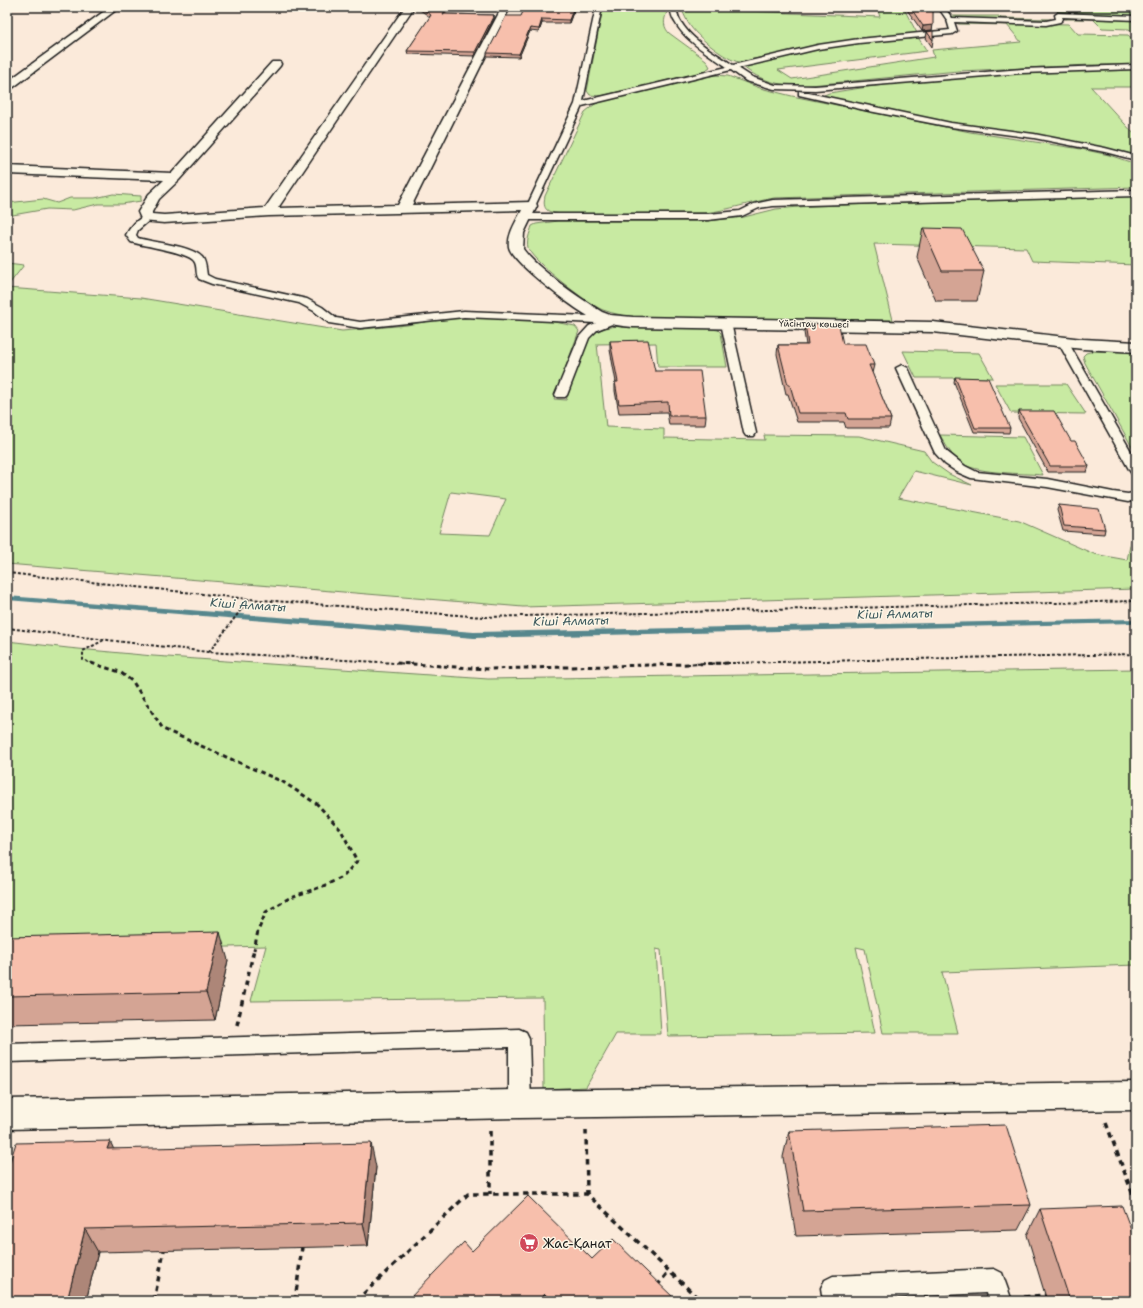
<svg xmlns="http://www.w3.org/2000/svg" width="1143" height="1308" font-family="'Shantell Sans',sans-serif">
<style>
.green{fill:#c8eaa2;stroke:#72835f;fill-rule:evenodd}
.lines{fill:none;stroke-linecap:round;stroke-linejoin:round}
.stream{fill:#57878d;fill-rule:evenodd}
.service-casing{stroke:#1c1c1c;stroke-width:3}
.minor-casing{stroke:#1c1c1c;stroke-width:3}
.path-far2{stroke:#1c1c1c;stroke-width:2;stroke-dasharray:3 2;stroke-linecap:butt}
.path-far1{stroke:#1c1c1c;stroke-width:3;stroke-dasharray:4.5 3.5;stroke-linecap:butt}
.path{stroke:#1c1c1c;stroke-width:3.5;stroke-dasharray:5.5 4.5;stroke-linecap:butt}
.service{fill:#fcf5e5;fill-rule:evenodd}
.minor{fill:#fcf5e5;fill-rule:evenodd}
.wall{fill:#d4a494;stroke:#1c1c1c}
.shaded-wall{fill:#ad8678;stroke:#1c1c1c}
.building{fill:#f7bfac;stroke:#1c1c1c}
.labels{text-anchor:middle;stroke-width:3;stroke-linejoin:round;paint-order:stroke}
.far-street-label{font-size:9px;fill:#1c1c1c;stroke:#fcf5e5}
.water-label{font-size:12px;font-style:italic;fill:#3e5a5e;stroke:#fcf5e5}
.near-poi-label{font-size:13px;fill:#1c1c1c;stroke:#fcf5e5;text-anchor:start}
</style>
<rect width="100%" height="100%" fill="#fbeada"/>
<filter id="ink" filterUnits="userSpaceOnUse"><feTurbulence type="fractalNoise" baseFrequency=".025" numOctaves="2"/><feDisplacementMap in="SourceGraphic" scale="8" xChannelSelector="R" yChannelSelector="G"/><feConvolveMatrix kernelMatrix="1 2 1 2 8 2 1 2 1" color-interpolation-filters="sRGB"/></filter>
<g filter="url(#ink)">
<path class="green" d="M 603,7 L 669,7 C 665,17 661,24 669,33 L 706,60 L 710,67 L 703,72 L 601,96 L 590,95 L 587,91 Z
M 877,7 L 903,7 L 917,33 L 830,44 L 739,62 C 726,60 699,38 691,27 C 687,22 684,14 681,8 L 880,17 Z
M 1053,7 L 1136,7 L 1136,16 L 1064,14 L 1059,13 Z
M 952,16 L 999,16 L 1001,18 L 1051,19 L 1044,21 L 953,18 Z
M 1076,17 L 1136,19 L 1136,35 L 1129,29 L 1102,28 L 1093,19 L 1065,19 Z
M 963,22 L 1069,24 L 1078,34 L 1128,35 L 1136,42 L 1136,65 L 1090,65 L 958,71 L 800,86 C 778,85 761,81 743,67 L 830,46 L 917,36 L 927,51 L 778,70 L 792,79 L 934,57 L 932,50 L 1021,42 L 1007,25 L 958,24 L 957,23 Z
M 1136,69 L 1136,87 L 1091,87 L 1136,136 L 1136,155 L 1061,139 L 946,122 L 827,98 L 824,95 L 829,93 C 930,76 1034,70 1136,69 Z
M 714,75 L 728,76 L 760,88 L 792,96 L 970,132 L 1081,149 L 1109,155 L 1136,164 L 1136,187 L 774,198 C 751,202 729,210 705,213 L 561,214 C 548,212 542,211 545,196 L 585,112 L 595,104 L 603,101 Z
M 113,194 L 141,196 L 141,201 L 122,204 L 98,204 L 73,210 L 47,209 L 7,216 L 7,203 L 43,199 L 57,203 L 70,198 L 95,198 Z
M 1136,196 L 1136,265 L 1032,261 L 1026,248 L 874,244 L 893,320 L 636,317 C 625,316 614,314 603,310 C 589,305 535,263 529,250 C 525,243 530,233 532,226 L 536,224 L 558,221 L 707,221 L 744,217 L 776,209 L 811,206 Z
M 7,263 L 24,265 L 7,287 Z
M 7,288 L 141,298 L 342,331 L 407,325 L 438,319 L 473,317 L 544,320 L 575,326 L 579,331 L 554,399 L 566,400 C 574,381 578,346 594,334 C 600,328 610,327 618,326 L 699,327 L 718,330 L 721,333 L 727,367 L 658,367 L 656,343 L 597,344 L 606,427 L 664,429 L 664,438 L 765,440 L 764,435 L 859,436 L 924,451 L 932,462 L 949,474 L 972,485 L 914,471 L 898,498 L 1019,521 L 1094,554 L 1127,560 L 1136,517 L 1136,589 L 523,607 L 7,564 ZM 451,492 L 506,499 L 490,535 L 439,533 Z
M 903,351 L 979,353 L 993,378 L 916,378 Z
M 1094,351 L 1136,352 L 1136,454 L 1085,363 L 1083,356 L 1086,353 Z
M 995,384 L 1066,384 L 1086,414 L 1011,413 Z
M 940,435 L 1023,437 L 1043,475 C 1021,473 981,474 963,464 C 952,458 946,445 940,435 Z
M 7,641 L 68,648 L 153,656 L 488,679 L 1136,669 L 1136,965 L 942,972 L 958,1033 L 883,1033 L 865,949 L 856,947 L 875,1033 L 668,1036 L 661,950 L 656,949 L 661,1034 L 616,1034 L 586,1087 L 544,1089 L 543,998 L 251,1001 L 266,946 L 7,953 Z"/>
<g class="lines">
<path class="stream" d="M 7,596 L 474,632 L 1136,619 L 1136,623 L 474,638 L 7,600 Z"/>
<g class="service-casing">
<path id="service" d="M 596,7 L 602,7 L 583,101 L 727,67 C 709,54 686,42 675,22 C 672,18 671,12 670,7 L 676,7 C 677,12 678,18 681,22 C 692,41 716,53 733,65 L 818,45 L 859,39 L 950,30 L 947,20 L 938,7 L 944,7 L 952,18 L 1046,21 L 1056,19 L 1055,15 L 1058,13 L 1136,16 L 1136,20 L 1062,17 L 1063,19 L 1060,22 L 1046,25 L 954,22 L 957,31 L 952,34 L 859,43 L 818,49 L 738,68 L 752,77 L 775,85 L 815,86 L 1022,69 L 1136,65 L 1136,69 L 1022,73 L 815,90 L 774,89 L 746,81 L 731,70 L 582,106 L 535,206 L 531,209 L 528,208 L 527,206 L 575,104 Z
M 799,91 L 951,123 L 1034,134 L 1105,148 L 1136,156 L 1136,160 L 1105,152 L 1034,138 L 951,127 L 869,111 L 799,95 Z
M 1136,190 L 1136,196 L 773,206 L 759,208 L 742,216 L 708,220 L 526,220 L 521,217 L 526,214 L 708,214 L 740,211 L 754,204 L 773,200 Z
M 147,215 L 152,218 L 138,230 L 136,235 L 138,238 C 154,243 190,245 202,257 C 206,262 206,269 207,275 L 215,279 L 307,299 L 322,307 L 336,318 L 360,322 L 464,311 L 613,317 L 618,320 L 617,322 L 597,330 L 589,338 L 567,395 L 565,397 L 557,397 L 555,395 L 579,337 L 589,326 L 596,323 L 464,317 L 360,328 L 329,323 L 314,311 L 299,303 L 212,284 L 199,279 C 195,274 198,266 194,261 C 188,252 143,246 131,242 L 126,235 C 130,227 138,218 147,215 Z
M 726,320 L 731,323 L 756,433 L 754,436 L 746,436 L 744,433 L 721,323 Z
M 1063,339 L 1068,342 L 1136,460 L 1136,475 L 1132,474 L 1130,471 L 1058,342 Z
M 902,365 L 908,368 L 946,451 L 965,466 L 977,472 L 1047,479 L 1113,492 L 1128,494 L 1136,492 L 1136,500 L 1128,502 L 1047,487 L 971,478 L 957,472 L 945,464 L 935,453 L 896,368 Z
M 519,1029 L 526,1032 L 529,1038 L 531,1104 L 527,1111 L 520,1114 L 513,1111 L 509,1104 L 509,1047 L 7,1062 L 7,1044 Z
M 994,1269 L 1002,1273 L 1012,1301 L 988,1301 L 986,1293 L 823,1301 L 821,1288 L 825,1280 L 833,1276 Z"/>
</g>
<g class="minor-casing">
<path id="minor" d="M 110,7 L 120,7 L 11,89 L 7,90 L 7,82 Z
M 405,7 L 414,7 L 278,208 L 398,205 L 502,7 L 510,7 L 412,205 L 531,202 L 536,203 L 537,206 L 524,233 L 523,249 C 537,269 581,299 602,312 L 610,315 L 633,317 L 933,322 L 1083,339 L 1136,342 L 1136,352 L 1083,349 L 933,332 L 633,327 C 620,326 606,324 594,319 C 578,312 512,263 509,247 C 507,235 517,220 522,210 L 269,216 L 164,223 L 142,221 L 138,212 L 149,194 L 164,180 L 7,174 L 7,166 L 172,173 L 272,62 L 280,62 L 281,64 L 280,66 L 179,180 L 159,199 L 152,212 L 152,214 L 164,215 L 265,208 Z
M 1136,1082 L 1136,1110 L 520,1118 L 7,1129 L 7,1099 L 520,1090 Z"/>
</g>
<path class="path-far2" d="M 7,573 L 249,599 L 483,617 L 1136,601
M 7,628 L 208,652 L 412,664
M 209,652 L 249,599
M 93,664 L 83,660 L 83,651 L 104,640
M 687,664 L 1136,654"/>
<path class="path-far1" d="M 91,663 L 120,672 L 133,682 L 163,729 L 283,782 L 317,804 L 341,830 L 357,861 L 343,877 L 321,887 L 291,897 L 266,912 L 258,931 L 254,950
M 396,663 L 488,669 L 730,663"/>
<path class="path" d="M 237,1025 L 254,949
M 1106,1123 L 1136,1203
M 586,1130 L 587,1194
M 490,1131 L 490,1194
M 657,1286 L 669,1271
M 1024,1297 L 1046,1295
M 154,1301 L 164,1250
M 295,1301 L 302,1247
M 356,1301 L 468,1194 L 587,1194 L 701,1301"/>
<use href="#service" class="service"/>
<use href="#minor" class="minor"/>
</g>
<path class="wall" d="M 416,7 L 450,7 L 445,14 L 494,15 L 494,18 L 475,56 L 408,54 L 407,51 L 430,17 Z
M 575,7 L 569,23 L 542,23 L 539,32 L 530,31 L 519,57 L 487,56 L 487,53 L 521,16 Z
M 905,7 L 933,7 L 932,30 L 922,31 Z
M 927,32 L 933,40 L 932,47 L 926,38 Z
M 923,228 L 984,271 L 977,301 L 936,301 L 917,257 Z
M 805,323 L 843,344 L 874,365 L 872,373 L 891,419 L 889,428 L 846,428 L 844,422 L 797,422 L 788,394 L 786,394 L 777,354 L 778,345 L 806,345 L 804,332 Z
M 610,341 L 655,371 L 706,416 L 705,425 L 669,425 L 667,412 L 619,413 L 615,391 L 615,382 L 616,382 L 610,350 Z
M 955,377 L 1010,428 L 1009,433 L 974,432 L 954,382 Z
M 1019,411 L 1089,466 L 1087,472 L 1048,472 L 1018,418 Z
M 1059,505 L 1105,529 L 1104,534 L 1063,531 L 1057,510 Z
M 7,937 L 228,960 L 215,1020 L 7,1024 Z
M 789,1131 L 1031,1205 L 1018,1230 L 796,1236 L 783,1157 Z
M 113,1149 L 376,1167 L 368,1246 L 98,1252 L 86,1301 L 7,1301 Z
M 1040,1209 L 1136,1301 L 1047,1301 L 1027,1235 Z
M 472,1251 L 592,1259 L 677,1301 L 407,1301 Z"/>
<path class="shaded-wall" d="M 447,7 L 450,7 L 443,17 L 443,14 Z
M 574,7 L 575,7 L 569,23 L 569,20 Z
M 494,15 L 494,18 L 475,56 L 475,52 Z
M 542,19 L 542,23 L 539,32 L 539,29 Z
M 933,25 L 932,30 L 922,31 L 923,26 Z
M 530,28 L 530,31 L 519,57 L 519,54 Z
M 220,932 L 228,960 L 215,1020 L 206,992 Z
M 110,1141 L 121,1165 L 107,1149 Z
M 371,1143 L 376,1167 L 368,1246 L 363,1223 Z
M 85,1229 L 98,1252 L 86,1301 L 67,1301 Z
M 545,1294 L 546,1301 L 538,1301 Z"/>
<path class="building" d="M 420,7 L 447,7 L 443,14 L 494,15 L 475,52 L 407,51 L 431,15 Z
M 525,7 L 574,7 L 569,20 L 542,19 L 539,29 L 530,28 L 519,54 L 487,53 L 506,16 L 521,16 Z
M 910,7 L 933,7 L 933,25 L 923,26 Z
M 933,31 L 933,40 L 927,32 Z
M 923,228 L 962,229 L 984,271 L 942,271 Z
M 805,323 L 839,325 L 843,344 L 866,344 L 874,365 L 869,365 L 891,419 L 848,419 L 846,413 L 798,413 L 790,385 L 788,385 L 778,345 L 808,345 Z
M 648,340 L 655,371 L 700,371 L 706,416 L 669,416 L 668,402 L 619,404 L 615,382 L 618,382 L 610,341 Z
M 955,377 L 988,378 L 1010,428 L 975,428 Z
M 1019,411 L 1054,411 L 1071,441 L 1075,441 L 1089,466 L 1050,466 Z
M 1059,505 L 1099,509 L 1105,529 L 1064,526 Z
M 220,932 L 206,992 L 7,996 L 7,937 Z
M 1006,1125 L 1031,1205 L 803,1211 L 789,1131 Z
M 110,1141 L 107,1149 L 371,1143 L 363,1223 L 85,1229 L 67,1301 L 7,1301 L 7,1171 L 16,1143 Z
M 528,1196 L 592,1259 L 613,1239 L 677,1301 L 552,1301 L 545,1294 L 538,1301 L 533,1301 L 530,1298 L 527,1301 L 407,1301 L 464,1242 L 472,1251 Z
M 1122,1206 L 1136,1243 L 1136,1301 L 1070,1301 L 1040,1209 Z"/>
</g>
<defs>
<g id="supermarket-disc" transform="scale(1)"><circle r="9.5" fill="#d1495b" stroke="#fcf5e5"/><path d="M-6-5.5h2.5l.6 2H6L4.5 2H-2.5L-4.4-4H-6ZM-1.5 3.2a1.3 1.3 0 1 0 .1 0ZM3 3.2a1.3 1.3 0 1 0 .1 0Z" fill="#fff"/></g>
</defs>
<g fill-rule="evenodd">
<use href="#supermarket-disc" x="529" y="1243"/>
</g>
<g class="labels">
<g class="far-street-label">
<text transform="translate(814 324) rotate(1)" y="3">Үйсінтау көшесі</text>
</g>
<g class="water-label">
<text transform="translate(248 605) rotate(4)" y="4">Кіші Алматы</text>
<text transform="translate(895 614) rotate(-1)" y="4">Кіші Алматы</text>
<text transform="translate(571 621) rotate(-1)" y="4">Кіші Алматы</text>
</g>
<g class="near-poi-label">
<text x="543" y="1248">Жас-Қанат</text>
</g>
</g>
<rect width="1143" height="1308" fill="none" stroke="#fcf5e5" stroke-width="24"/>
<rect x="12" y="12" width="1119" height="1284" fill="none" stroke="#1c1c1c" stroke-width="1.5" filter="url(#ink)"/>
</svg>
